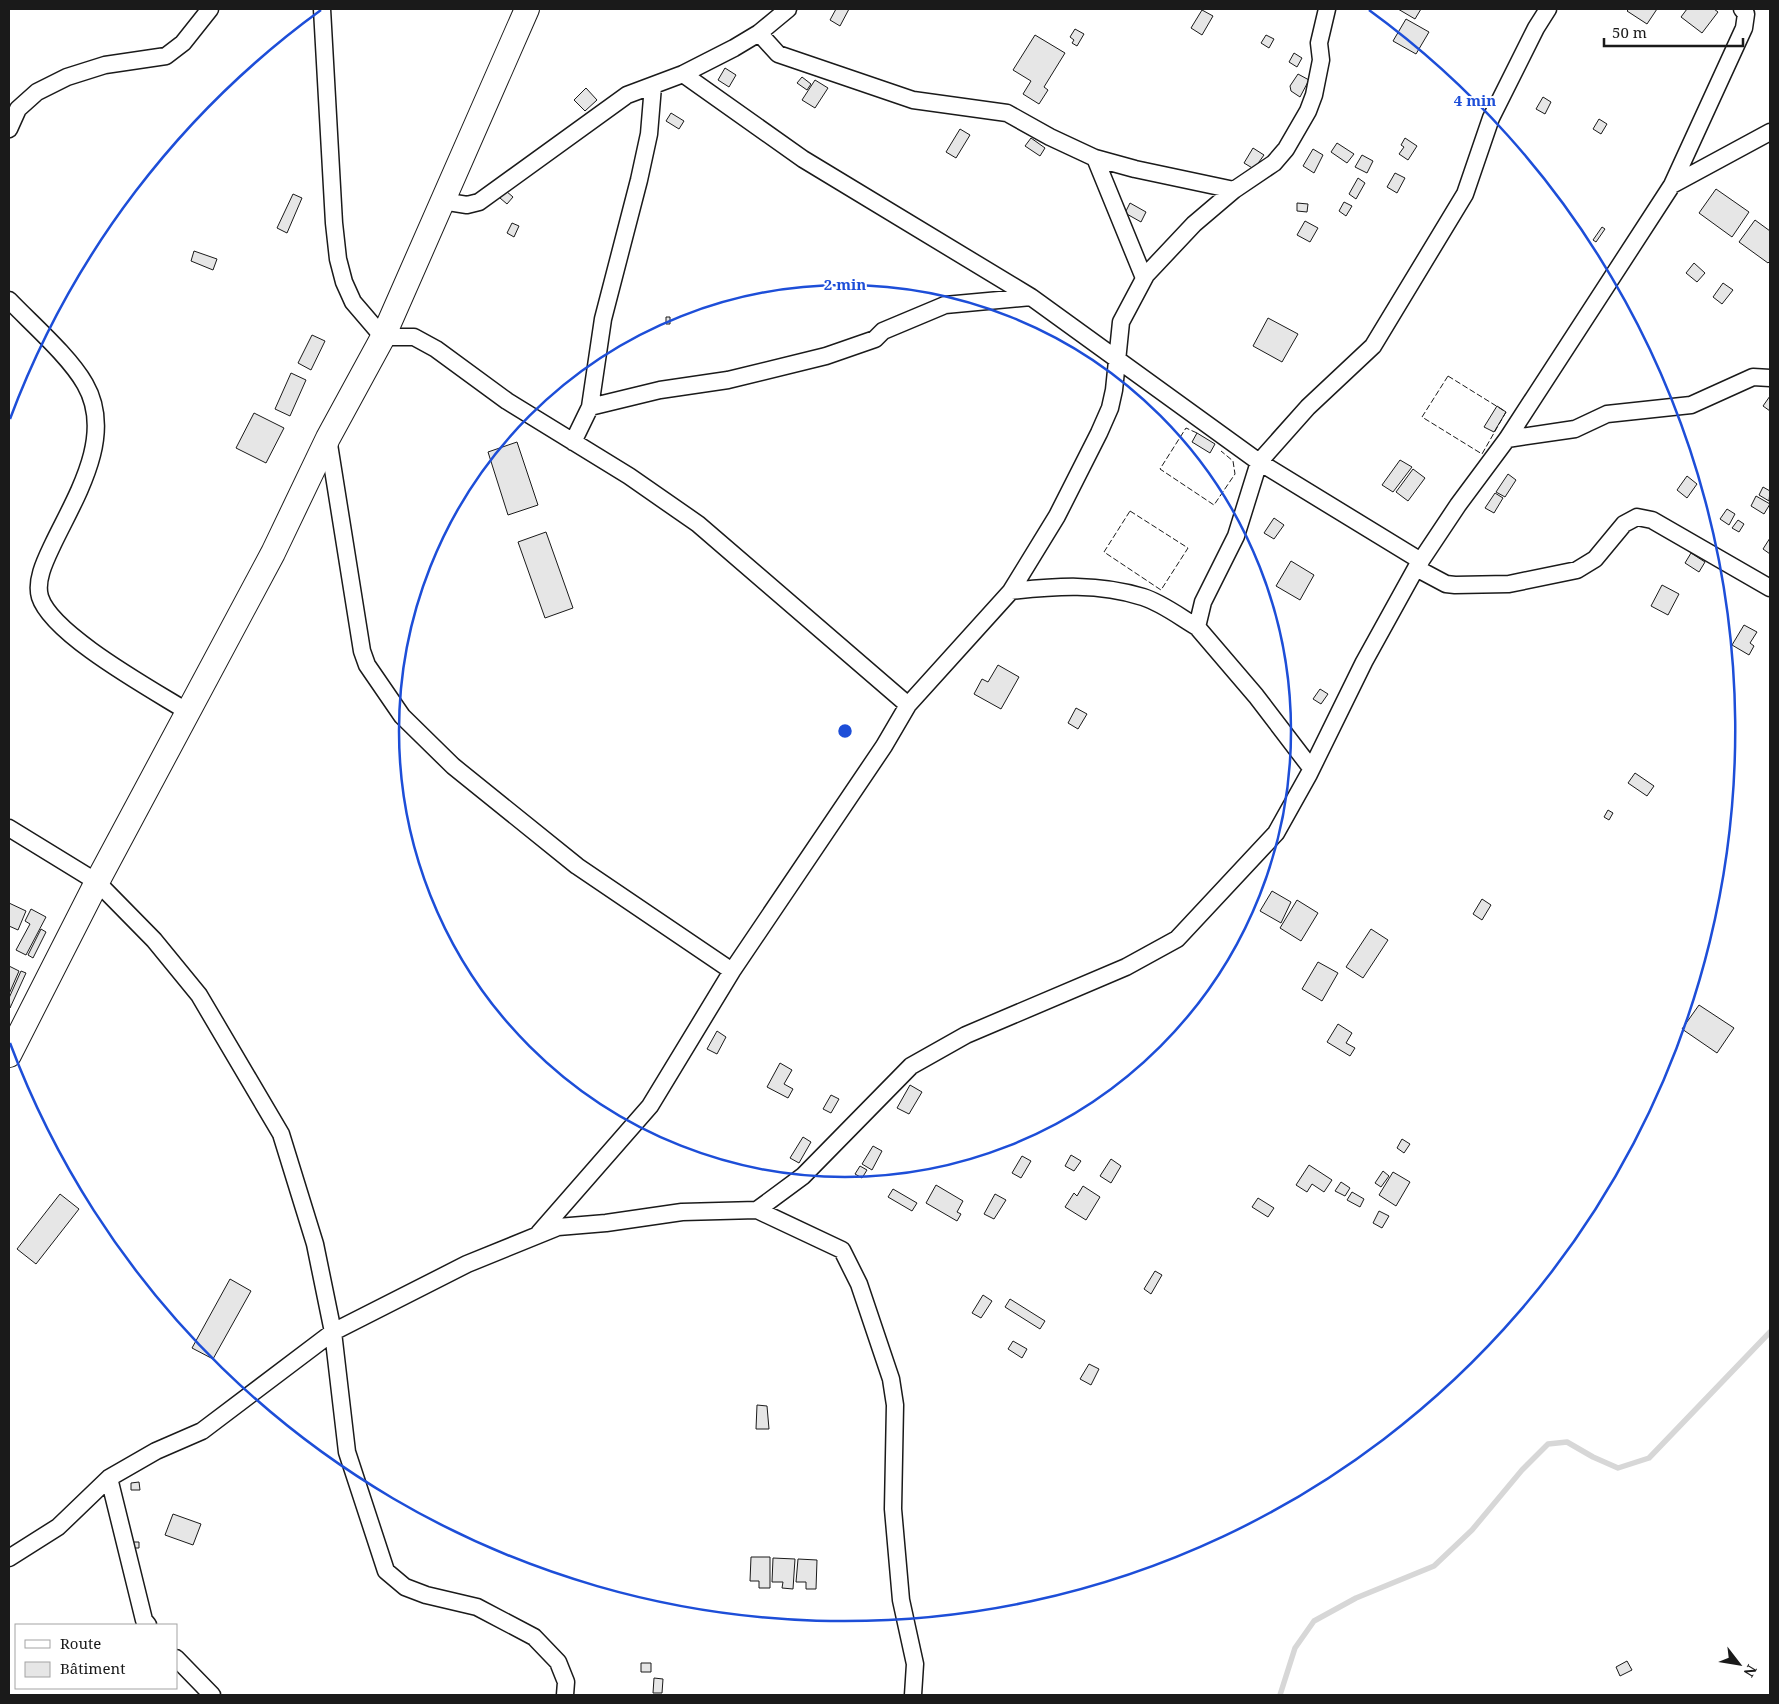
<svg xmlns="http://www.w3.org/2000/svg" width="1779" height="1704" font-family="'Noto Serif',serif">
<style>
.lines{fill:none;stroke-linecap:round;stroke-linejoin:round}
.stream{stroke:#d7d7d7;stroke-width:5.5}
.building{fill:#e6e6e6;stroke:#1a1a1a}
.street-casing{stroke:#1a1a1a;stroke-width:19}
.secondary-casing{stroke:#1a1a1a;stroke-width:26}
.street{stroke:#fff;stroke-width:16}
.secondary{stroke:#fff;stroke-width:24}
.fence{stroke:#1a1a1a;stroke-width:1;stroke-dasharray:6 2.5;stroke-linecap:butt}
.ring{fill:none;stroke:#1d4ed8;stroke-width:2.5}
.centre{fill:#1d4ed8;stroke:#fff;stroke-width:2.5}
.ring-label{font-size:15px;text-anchor:middle;font-weight:bold;fill:#1d4ed8;stroke:#fff;stroke-width:4;stroke-linejoin:round;paint-order:stroke}
</style>
<rect width="100%" height="100%" fill="#fff"/>
<g class="lines">
<path class="stream" d="M 1280,1695 L 1295,1648 L 1314,1621 L 1356,1598 L 1434,1566 L 1472,1530 L 1522,1470 L 1548,1444 L 1567,1442 L 1593,1457 L 1618,1468 L 1649,1458 L 1770,1332"/>
</g>
<path class="building" d="M 836,9 L 849,9 L 840,26 L 830,20 Z
M 1398,9 L 1421,9 L 1415,19 Z
M 1629,9 L 1657,9 L 1647,24 L 1627,11 Z
M 1687,9 L 1714,9 L 1718,12 L 1702,33 L 1681,17 Z
M 1202,10 L 1213,16 L 1202,35 L 1191,28 Z
M 1406,19 L 1429,32 L 1416,54 L 1393,41 Z
M 1075,29 L 1084,34 L 1077,46 L 1072,43 L 1074,40 L 1070,37 Z
M 1035,35 L 1065,53 L 1044,87 L 1048,90 L 1039,104 L 1023,94 L 1031,81 L 1013,70 Z
M 1266,35 L 1274,39 L 1269,48 L 1261,43 Z
M 1294,53 L 1302,58 L 1297,67 L 1289,62 Z
M 725,68 L 736,75 L 729,87 L 718,80 Z
M 1298,74 L 1309,80 L 1300,97 L 1291,91 L 1290,86 Z
M 802,77 L 811,84 L 807,90 L 797,83 Z
M 815,80 L 828,88 L 815,108 L 802,100 Z
M 586,88 L 597,100 L 585,111 L 574,100 Z
M 1543,97 L 1551,102 L 1545,114 L 1536,109 Z
M 671,113 L 684,121 L 679,129 L 666,121 Z
M 1599,119 L 1607,124 L 1601,134 L 1593,129 Z
M 960,129 L 970,135 L 956,158 L 946,152 Z
M 1031,138 L 1045,148 L 1040,156 L 1025,146 Z
M 1405,138 L 1417,146 L 1408,160 L 1399,154 L 1404,147 L 1401,145 Z
M 1337,143 L 1354,154 L 1347,163 L 1331,152 Z
M 1253,148 L 1264,155 L 1254,169 L 1244,163 Z
M 1313,149 L 1323,155 L 1314,173 L 1303,166 Z
M 1362,155 L 1373,161 L 1367,173 L 1355,167 Z
M 1395,173 L 1405,178 L 1397,193 L 1387,187 Z
M 1358,178 L 1365,183 L 1356,199 L 1349,194 Z
M 1716,189 L 1749,212 L 1732,237 L 1699,213 Z
M 506,191 L 513,197 L 507,204 L 500,198 Z
M 293,194 L 302,198 L 287,233 L 277,228 Z
M 1344,202 L 1352,206 L 1346,216 L 1339,211 Z
M 1130,203 L 1146,212 L 1141,222 L 1125,213 Z
M 1297,203 L 1308,204 L 1307,212 L 1297,211 Z
M 1755,220 L 1770,231 L 1770,261 L 1768,263 L 1739,242 Z
M 1305,221 L 1318,228 L 1310,242 L 1297,235 Z
M 512,223 L 519,226 L 514,237 L 507,233 Z
M 1602,227 L 1605,229 L 1596,242 L 1593,240 Z
M 194,251 L 217,259 L 213,270 L 191,261 Z
M 1694,263 L 1705,273 L 1697,282 L 1686,273 Z
M 1723,283 L 1733,290 L 1722,304 L 1713,297 Z
M 666,317 L 670,317 L 670,324 L 666,324 Z
M 1268,318 L 1298,334 L 1282,362 L 1253,346 Z
M 312,335 L 325,341 L 311,370 L 298,363 Z
M 291,373 L 306,380 L 290,416 L 275,409 Z
M 1770,396 L 1770,411 L 1763,406 Z
M 1497,406 L 1506,412 L 1494,432 L 1484,427 Z
M 254,413 L 284,428 L 266,463 L 236,448 Z
M 1197,433 L 1215,444 L 1210,453 L 1192,442 Z
M 517,442 L 538,505 L 508,515 L 488,452 Z
M 1400,460 L 1412,467 L 1393,492 L 1382,485 Z
M 1413,469 L 1425,478 L 1408,501 L 1396,492 Z
M 1508,474 L 1516,480 L 1505,497 L 1496,492 Z
M 1687,476 L 1697,484 L 1687,498 L 1677,490 Z
M 1763,487 L 1770,491 L 1769,501 L 1759,495 Z
M 1495,493 L 1503,498 L 1494,513 L 1485,508 Z
M 1756,496 L 1770,504 L 1764,514 L 1751,506 Z
M 1727,509 L 1735,514 L 1729,525 L 1720,519 Z
M 1274,518 L 1284,525 L 1274,539 L 1264,533 Z
M 1738,520 L 1744,524 L 1739,532 L 1732,528 Z
M 546,532 L 573,608 L 545,618 L 518,542 Z
M 1770,538 L 1770,554 L 1763,549 Z
M 1691,553 L 1705,562 L 1699,572 L 1685,563 Z
M 1291,561 L 1314,575 L 1300,600 L 1276,586 Z
M 1662,585 L 1679,594 L 1668,615 L 1651,606 Z
M 1744,625 L 1757,632 L 1750,643 L 1754,646 L 1749,655 L 1732,645 Z
M 998,665 L 1019,677 L 1001,709 L 974,694 L 982,679 L 988,682 Z
M 1320,689 L 1328,694 L 1321,704 L 1313,699 Z
M 1076,708 L 1087,714 L 1078,729 L 1068,723 Z
M 1635,773 L 1654,786 L 1647,796 L 1628,783 Z
M 1608,810 L 1613,813 L 1609,820 L 1604,817 Z
M 1272,891 L 1291,902 L 1281,923 L 1260,911 Z
M 1482,899 L 1491,905 L 1482,920 L 1473,914 Z
M 1297,900 L 1318,913 L 1301,941 L 1280,928 Z
M 9,903 L 26,911 L 18,930 L 9,926 Z
M 31,909 L 46,917 L 26,955 L 16,950 L 30,924 L 25,921 Z
M 41,929 L 46,932 L 33,958 L 28,955 Z
M 1371,929 L 1388,940 L 1363,978 L 1346,967 Z
M 1318,962 L 1338,973 L 1322,1001 L 1302,989 Z
M 9,966 L 19,971 L 9,994 Z
M 21,971 L 26,973 L 10,1008 L 9,998 Z
M 1699,1005 L 1734,1028 L 1717,1053 L 1682,1029 Z
M 1338,1024 L 1352,1033 L 1346,1043 L 1355,1048 L 1350,1056 L 1327,1042 Z
M 717,1031 L 726,1037 L 717,1054 L 707,1049 Z
M 780,1063 L 792,1070 L 784,1084 L 793,1089 L 788,1098 L 767,1087 Z
M 910,1085 L 922,1092 L 909,1114 L 897,1108 Z
M 831,1095 L 839,1099 L 831,1113 L 823,1109 Z
M 803,1137 L 811,1142 L 799,1163 L 790,1158 Z
M 1402,1139 L 1410,1144 L 1404,1153 L 1397,1148 Z
M 873,1146 L 882,1151 L 872,1170 L 862,1164 Z
M 1071,1155 L 1081,1161 L 1074,1171 L 1065,1166 Z
M 1022,1156 L 1031,1161 L 1021,1178 L 1012,1173 Z
M 1111,1159 L 1121,1166 L 1111,1183 L 1100,1176 Z
M 1309,1165 L 1332,1180 L 1324,1192 L 1312,1184 L 1307,1192 L 1296,1185 Z
M 860,1166 L 867,1170 L 862,1178 L 855,1174 Z
M 1383,1171 L 1389,1176 L 1381,1187 L 1375,1183 Z
M 1393,1172 L 1410,1182 L 1396,1206 L 1379,1195 Z
M 1341,1182 L 1350,1188 L 1345,1196 L 1335,1191 Z
M 936,1185 L 963,1201 L 957,1212 L 961,1214 L 957,1221 L 926,1203 Z
M 1083,1186 L 1100,1197 L 1086,1220 L 1065,1207 L 1074,1193 L 1077,1196 Z
M 893,1189 L 917,1203 L 912,1211 L 888,1197 Z
M 1352,1192 L 1364,1199 L 1360,1207 L 1347,1200 Z
M 60,1194 L 79,1209 L 36,1264 L 17,1249 Z
M 995,1194 L 1006,1200 L 994,1219 L 984,1214 Z
M 1258,1198 L 1274,1208 L 1268,1217 L 1252,1207 Z
M 1379,1211 L 1389,1216 L 1382,1228 L 1373,1223 Z
M 1155,1271 L 1162,1275 L 1151,1294 L 1144,1289 Z
M 230,1279 L 251,1291 L 213,1359 L 192,1348 Z
M 983,1295 L 992,1301 L 981,1318 L 972,1313 Z
M 1010,1299 L 1045,1321 L 1040,1329 L 1005,1307 Z
M 1013,1341 L 1027,1349 L 1022,1358 L 1008,1349 Z
M 1089,1364 L 1099,1369 L 1091,1385 L 1080,1379 Z
M 757,1405 L 767,1406 L 769,1429 L 756,1429 Z
M 139,1482 L 140,1490 L 131,1490 L 131,1483 Z
M 173,1514 L 201,1524 L 193,1545 L 165,1535 Z
M 130,1542 L 139,1542 L 139,1548 L 130,1548 Z
M 751,1557 L 770,1557 L 770,1588 L 759,1588 L 759,1581 L 750,1581 Z
M 773,1558 L 795,1559 L 793,1589 L 782,1588 L 783,1582 L 772,1582 Z
M 798,1559 L 817,1560 L 816,1589 L 806,1589 L 806,1582 L 796,1582 Z
M 1627,1661 L 1632,1670 L 1620,1676 L 1616,1667 Z
M 641,1663 L 651,1663 L 651,1672 L 641,1672 Z
M 654,1678 L 663,1679 L 662,1693 L 653,1693 Z"/>
<g class="lines">
<g class="street-casing">
<path id="street" d="M 322,9 L 334,223 L 338,259 L 344,282 L 353,302 L 383,337 L 414,337 L 436,349 L 507,401 L 629,476 L 698,524 L 908,705
M 759,33 L 778,54 L 913,100 L 1007,113 L 1050,137 L 1095,158 L 1135,169 L 1234,190
M 683,74 L 803,159 L 1031,297
M 9,129 L 18,109 L 37,92 L 67,77 L 105,65 L 166,56 L 183,43 L 210,9
M 1095,158 L 1144,278
M 1672,185 L 1770,132
M 442,201 L 467,205 L 479,202 L 627,95 L 683,74 L 734,48 L 759,33 L 788,9
M 9,300 C 32,324 69,356 85,384 C 115,436 76,496 53,544 C 46,559 35,580 40,597 C 52,635 153,690 188,712
M 590,407 L 603,319 L 639,180 L 649,134 L 653,86
M 328,438 L 362,651 L 367,665 L 402,716 L 453,766 L 577,866 L 732,971
M 1507,439 L 1575,429 L 1607,414 L 1691,405 L 1753,377 L 1770,378
M 573,442 L 590,407 L 660,390 L 728,380 L 826,356 L 875,339 L 883,331 L 945,305 L 1031,297 L 1259,462 L 1421,561
M 1416,568 L 1446,584 L 1455,585 L 1509,584 L 1577,570 L 1595,559 L 1624,524 L 1637,517 L 1652,520 L 1770,588
M 1011,591 C 1057,586 1098,583 1143,597 C 1162,603 1180,617 1197,627
M 1311,768 L 1256,696 L 1197,627 L 1203,602 L 1236,536 L 1259,462 L 1308,407 L 1373,346 L 1465,194 L 1491,118 L 1536,28 L 1548,9
M 9,828 L 97,882 L 154,940 L 199,995 L 281,1134 L 315,1244 L 333,1332 L 347,1452 L 386,1571 L 405,1587 L 426,1595 L 477,1607 L 534,1637 L 558,1662 L 566,1682 L 565,1695
M 757,1210 L 842,1250 L 859,1284 L 891,1379 L 895,1405 L 893,1509 L 901,1600 L 915,1664 L 913,1695
M 539,1233 L 650,1106 L 732,971 L 884,746 L 908,705 L 1011,591 L 1057,516 L 1099,433 L 1110,408 L 1114,390 L 1121,322 L 1146,275 L 1194,224 L 1234,190 L 1274,163 L 1286,149 L 1308,111 L 1314,95 L 1321,60 L 1319,43 L 1327,9
M 109,1478 L 144,1620 L 148,1625
M 9,1558 L 58,1527 L 109,1478 L 156,1451 L 202,1431 L 333,1332 L 467,1264 L 558,1227 L 606,1223 L 682,1212 L 757,1210 L 803,1176 L 911,1066 L 966,1035 L 1126,967 L 1177,939 L 1276,833 L 1309,774 L 1364,662 L 1416,568 L 1458,505 L 1507,439 L 1672,185 L 1744,28 L 1746,14 L 1742,9
M 176,1658 L 212,1695"/>
</g>
<g class="secondary-casing">
<path id="secondary" d="M 9,1055 L 97,882 L 273,553 L 328,438 L 383,337 L 527,9"/>
</g>
<use href="#street" class="street"/>
<use href="#secondary" class="secondary"/>
<path class="fence" d="M 1448,376 L 1506,412 L 1482,454 L 1422,417 Z
M 1197,433 L 1186,428 L 1160,469 L 1214,505 L 1235,474 L 1233,461 L 1221,451
M 1130,511 L 1188,548 L 1161,590 L 1104,552 Z"/>
</g>
<g class="ring">
<circle cx="845" cy="731" r="446"/>
<path d="M10 419A891 891 0 0 1 321 10M1369 10A891 891 0 1 1 10 1043"/>
</g>
<circle cx="845" cy="731" r="8" class="centre"/>
<g class="ring-label">
<text x="1475" y="106">4 min</text>
<text x="845" y="290">2 min</text>
</g>
<rect width="1779" height="1704" fill="none" stroke="#1a1a1a" stroke-width="20"/>
<rect x="15" y="1624" width="162" height="65" fill="#ffffff" stroke="#a3a3a3"/>
<rect x="25" y="1640" width="25" height="8" fill="#ffffff" stroke="#a3a3a3"/>
<text x="60" y="1649" font-size="15" fill="#1a1a1a">Route</text>
<rect x="25" y="1662" width="25" height="15" fill="#e6e6e6" stroke="#a3a3a3"/>
<text x="60" y="1674" font-size="15" fill="#1a1a1a">Bâtiment</text>
<g transform="translate(1739 1664) rotate(121)" stroke="#ffffff" stroke-width="4" paint-order="stroke">
<path d="M0-4L9 19L0 12L-9 19Z" fill="#1a1a1a"/>
<text y="-8" font-size="14" font-weight="bold" text-anchor="middle" fill="#1a1a1a">N</text>
</g>
<path d="M1604 38v8h139v-8" fill="none" stroke="#1a1a1a" stroke-width="2.5"/>
<text x="1612" y="38" font-size="15" fill="#1a1a1a" stroke="#ffffff" stroke-width="4" paint-order="stroke">50 m</text>
</svg>
